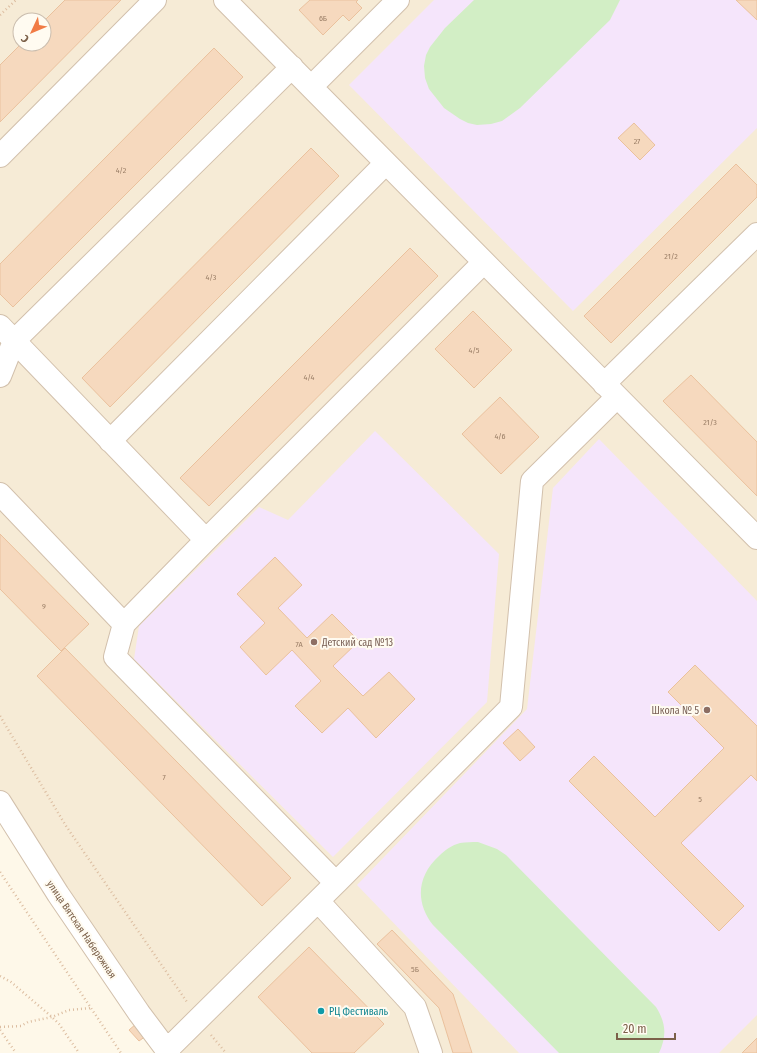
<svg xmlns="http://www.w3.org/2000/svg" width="757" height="1053" font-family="'Fira Sans Condensed',sans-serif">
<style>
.residential{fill:#f6ebd6;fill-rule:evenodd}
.education{fill:#f5e5fb}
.green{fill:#d2eec5}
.building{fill:#f6d9be;stroke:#eac19d}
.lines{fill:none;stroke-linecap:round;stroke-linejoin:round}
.minor-casing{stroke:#d2c0ac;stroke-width:24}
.path{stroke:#dcbda0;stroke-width:2.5;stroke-dasharray:1 3;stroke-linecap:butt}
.minor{stroke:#fff;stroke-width:22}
.education-dot{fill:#8d6e63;stroke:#fffbf1;stroke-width:1.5}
.culture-dot{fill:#0f9aa8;stroke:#fffbf1;stroke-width:1.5}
.labels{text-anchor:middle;stroke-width:4;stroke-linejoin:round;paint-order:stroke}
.number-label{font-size:8px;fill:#9a7e66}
.education-label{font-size:10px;fill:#785e54;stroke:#fffbf1;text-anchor:start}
.street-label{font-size:10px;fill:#7b6049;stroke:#fffbf1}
.culture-label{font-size:10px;fill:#0d838f;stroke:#fffbf1;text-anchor:start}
</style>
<rect width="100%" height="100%" fill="#fef8e9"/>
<path class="residential" d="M 0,0 L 757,0 L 757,1053 L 169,1053 L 0,802 ZM 20,20 L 44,20 L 44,44 L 20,44 Z"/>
<path class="education" d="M 434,0 L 757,0 L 757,128 L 573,311 L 349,85 Z
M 375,431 L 499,554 L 487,702 L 333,857 L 134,659 L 139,626 L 259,507 L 288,520 Z
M 599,439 L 757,601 L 757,1015 L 719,1053 L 519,1053 L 357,885 L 527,709 L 553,488 Z"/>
<path class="green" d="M 474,0 L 620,0 L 610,20 L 520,108 L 502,121 L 491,124 L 477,125 L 468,123 L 460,119 L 444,108 L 429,89 L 425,78 L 424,66 L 426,55 L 430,47 L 445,28 Z
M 478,842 L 497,849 L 506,855 L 656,1007 C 666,1023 667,1036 659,1053 L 559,1053 L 433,925 C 415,902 417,876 439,856 C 445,850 452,845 460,843 C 466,842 472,842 478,842 Z"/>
<path class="building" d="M 65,0 L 121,0 L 0,122 L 0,65 L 21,44 L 44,44 L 44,21 Z
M 310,0 L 358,0 L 356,2 L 362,8 L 349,21 L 343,15 L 323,35 L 299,10 Z
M 736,0 L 757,0 L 757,20 Z
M 214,48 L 243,77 L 13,307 L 0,294 L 0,264 Z
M 634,123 L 655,145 L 640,160 L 618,138 Z
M 311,148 L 339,176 L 110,407 L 82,378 Z
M 736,164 L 757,185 L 757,197 L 611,343 L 584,316 Z
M 410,248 L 438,276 L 209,506 L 180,478 Z
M 473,311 L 512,350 L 474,388 L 435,349 Z
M 691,375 L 757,442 L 757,496 L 663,401 Z
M 500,397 L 539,437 L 501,474 L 462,434 Z
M 0,534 L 89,624 L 61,651 L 0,589 Z
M 275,557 L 302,585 L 278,608 L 307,638 L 332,614 L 359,641 L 333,666 L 363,696 L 389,672 L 415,699 L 376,738 L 348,708 L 322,733 L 295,706 L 321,681 L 292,650 L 266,675 L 240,647 L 265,623 L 237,594 Z
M 65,648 L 291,878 L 262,906 L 37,676 Z
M 695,665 L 757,726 L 757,781 L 751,775 L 681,843 L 744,906 L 719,931 L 569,781 L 594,756 L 655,817 L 724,748 L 668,692 Z
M 518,729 L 535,747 L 520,761 L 503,743 Z
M 392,930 L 453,994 L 472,1053 L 453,1053 L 439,1008 L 377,944 Z
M 309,947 L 384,1024 L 354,1053 L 312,1053 L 258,997 Z
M 136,1024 L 146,1036 L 139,1041 L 129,1030 Z
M 757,1038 L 757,1053 L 742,1053 Z"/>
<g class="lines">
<g class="minor-casing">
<path id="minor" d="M 225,0 L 757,538
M 311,87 L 398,0
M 0,156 L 155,0
M 484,262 L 206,540 L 124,624 L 115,657 L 336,883 L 511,707 L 532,481 L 617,397
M 0,326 L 206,540
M 0,376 L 14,341 L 292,67
M 604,384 L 757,234
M 110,441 L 386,163
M 0,494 L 124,624
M 0,802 L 58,894 L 139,1013 L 169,1053
M 318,901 L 415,1007 L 431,1053
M 167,1050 L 336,883"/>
</g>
<path class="path" d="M 0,15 L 16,0
M 0,716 L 66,826 L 187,1002
M 0,872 L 121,1053
M 0,976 L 11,982 L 52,1017 L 59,1024 L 79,1053
M 0,1027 L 21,1026 L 28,1022 L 52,1017 L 69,1010 L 91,1008
M 0,1030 L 16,1053
M 211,1035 L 226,1053"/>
<use href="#minor" class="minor"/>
</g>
<g class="education-dot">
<circle cx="314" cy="642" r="4"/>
<circle cx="707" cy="710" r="4"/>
</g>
<circle class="culture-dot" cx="321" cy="1011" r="4"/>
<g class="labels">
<g class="number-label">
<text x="323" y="21">6Б</text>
<text x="637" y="144">27</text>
<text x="121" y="173">4/2</text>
<text x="671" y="259">21/2</text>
<text x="211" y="280">4/3</text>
<text x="474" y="353">4/5</text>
<text x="309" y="380">4/4</text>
<text x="710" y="425">21/3</text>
<text x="500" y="439">4/6</text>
<text x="44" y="609">9</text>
<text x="299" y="647">7А</text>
<text x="164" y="780">7</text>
<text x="700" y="802">5</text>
<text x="415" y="972">5Б</text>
</g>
<g class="education-label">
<text x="322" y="646">Детский сад №13</text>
<text x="699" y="714" text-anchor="end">Школа № 5</text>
</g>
<g class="street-label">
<text transform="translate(82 929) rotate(56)" y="4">улица Вятская Набережная</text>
</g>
<g class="culture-label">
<text x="329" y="1015">РЦ Фестиваль</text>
</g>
</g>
<g transform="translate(32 32) rotate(226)"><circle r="19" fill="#fffbf1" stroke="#cabdae"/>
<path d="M0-3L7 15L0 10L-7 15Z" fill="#f17b45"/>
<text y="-6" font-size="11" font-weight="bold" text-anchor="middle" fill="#7b6049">С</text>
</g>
<path d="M617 1033v6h58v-6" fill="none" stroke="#7b6049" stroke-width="2"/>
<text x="623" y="1033" font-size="12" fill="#7b6049" stroke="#fffbf1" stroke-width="3" paint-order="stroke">20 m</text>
</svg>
